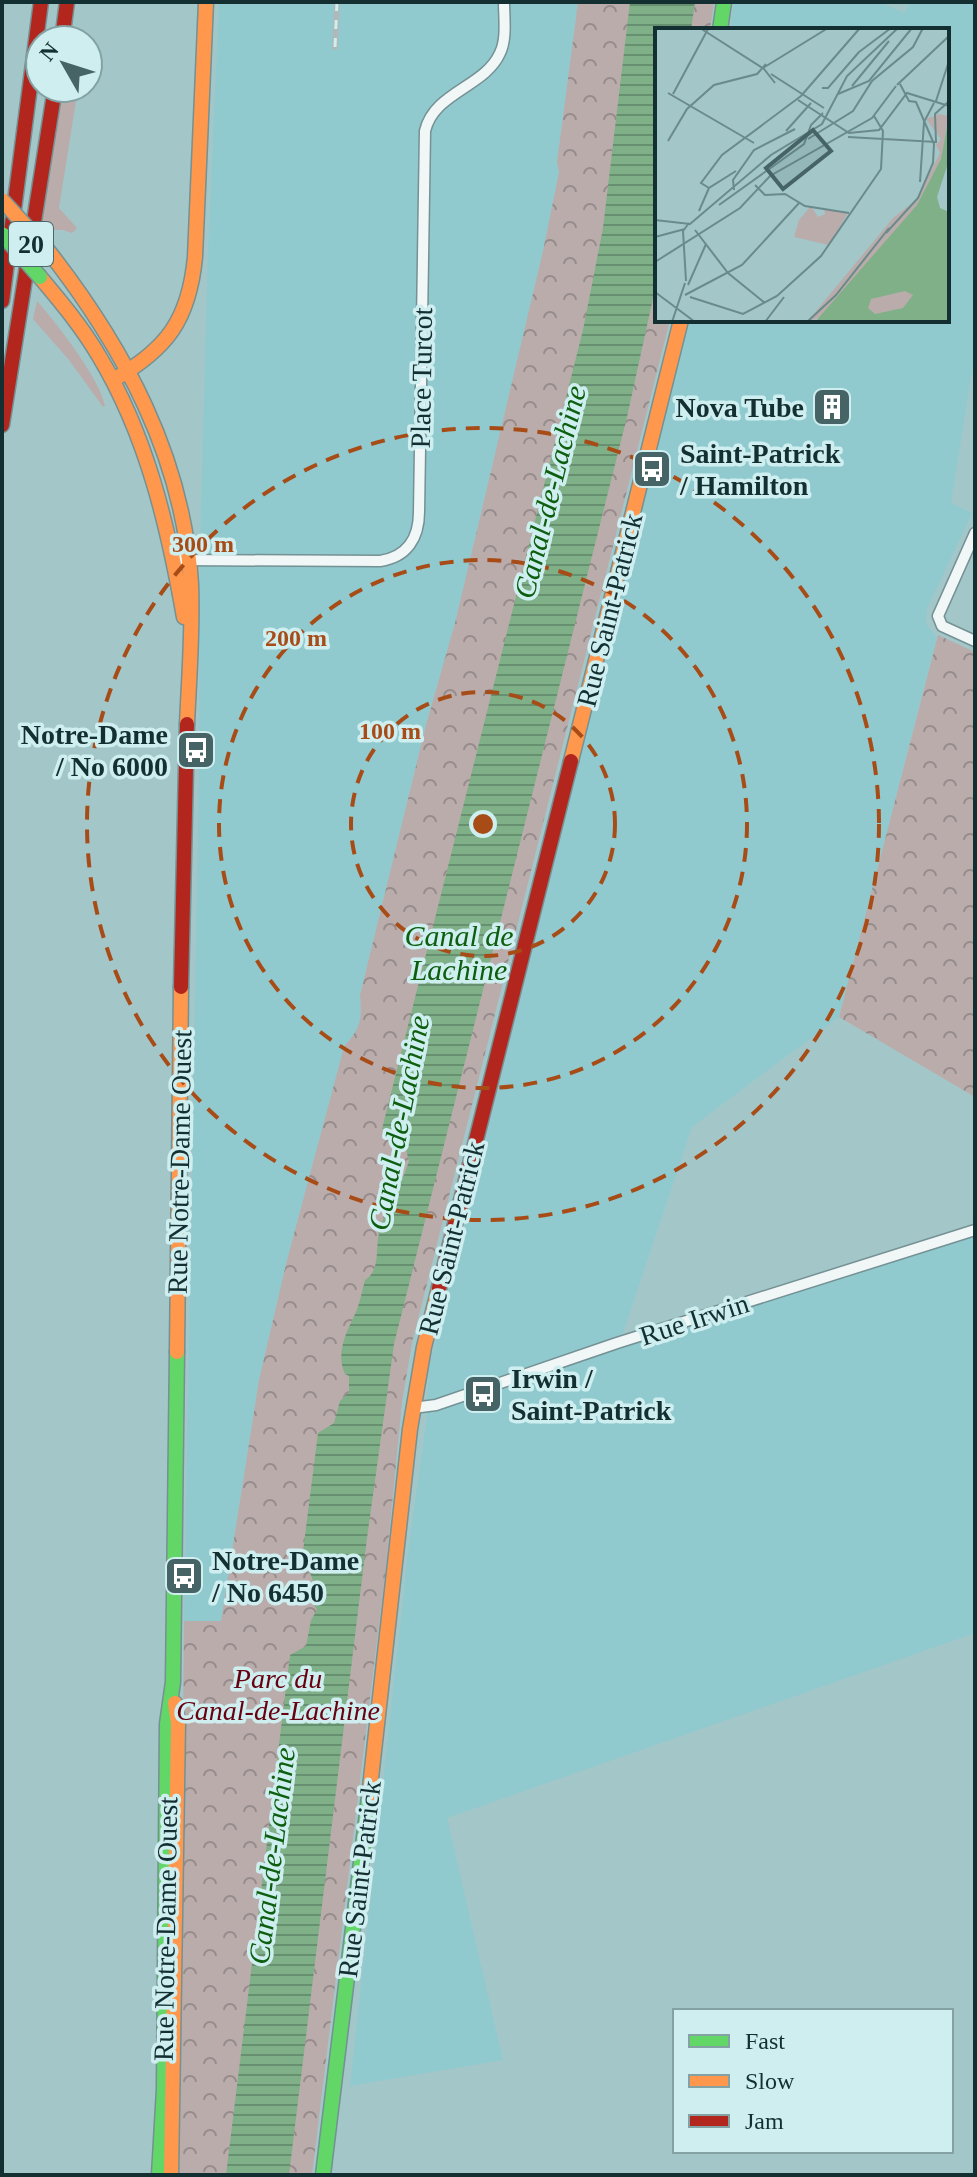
<svg xmlns="http://www.w3.org/2000/svg" width="977" height="2177" font-family="'Times New Roman',serif">
<style>
.built{fill:#90cacf}
.green{fill:#baacab}
.park{fill:url(#park-crowns)}
.water{fill:url(#water-rules)}
.lines{fill:none;stroke-linecap:round;stroke-linejoin:round}
.street-casing{stroke:#749193;stroke-width:13}
.fast-casing{stroke:#749193;stroke-width:17}
.slow-casing{stroke:#749193;stroke-width:17}
.jam-casing{stroke:#749193;stroke-width:17}
.street{stroke:#f1f6f7;stroke-width:10}
.fast{stroke:#63d668;stroke-width:14}
.slow{stroke:#ff974d;stroke-width:14}
.jam{stroke:#b3261e;stroke-width:14}
.rail-casing{stroke:#b0b9ba;stroke-width:6}
.rail{stroke:#ceeef0;stroke-width:3;stroke-dasharray:9;stroke-linecap:butt}
.fast-bridge-casing{stroke:#749193;stroke-width:17;stroke-linecap:butt}
.slow-bridge-casing{stroke:#749193;stroke-width:17;stroke-linecap:butt}
.fast-bridge{stroke:#63d668;stroke-width:14}
.slow-bridge{stroke:#ff974d;stroke-width:14}
.ring{fill:none;stroke:#a84c17;stroke-width:4;stroke-dasharray:14 10}
.labels{text-anchor:middle;stroke-width:7;stroke-linejoin:round;paint-order:stroke}
.shield{fill:#ceeef0;stroke:#4c686a;stroke-width:2}
.shield-label{font-size:26px;font-weight:bold;fill:#142f31}
.street-label{font-size:28px;fill:#142f31;stroke:#ceeef0}
.poi-label{font-size:28px;font-weight:bold;fill:#142f31;stroke:#ceeef0;text-anchor:start}
.park-label{font-size:28px;font-style:italic;fill:#67000f;stroke:#ceeef0}
.water-label{font-size:30px;font-style:italic;fill:#0e5e0f;stroke:#ceeef0}
.inset-road{fill:none;stroke:#6a8a8c;stroke-width:2}
.view{fill:#466466;fill-opacity:0.15;stroke:#466466;stroke-width:4}
.inset-edge{fill:none;stroke:#142f31;stroke-width:4}
.centre{fill:#a84c17;stroke:#ceeef0;stroke-width:4}
.ring-label{font-size:24px;text-anchor:middle;font-weight:bold;fill:#a84c17;stroke:#ceeef0;stroke-width:7;stroke-linejoin:round;paint-order:stroke}
</style>
<defs>
<pattern id="park-crowns" width="20" height="18" patternUnits="userSpaceOnUse" patternTransform="scale(2)"><rect width="20" height="18" fill="#baacab"/><path d="M2 6a3 3 0 1 1 6 0M12 15a3 3 0 1 1 6 0" fill="none" stroke="#968c8c"/></pattern>
<pattern id="water-rules" width="6" height="5" patternUnits="userSpaceOnUse" patternTransform="scale(2)"><rect width="6" height="5" fill="#7fb088"/><path d="M0 2.5h6" fill="none" stroke="#679070"/></pattern>
</defs>
<rect width="100%" height="100%" fill="#a3c6c9"/>
<path class="built" d="M 219,2 L 578,2 L 557,162 L 559,172 L 543,251 L 455,623 L 426,725 L 360,995 L 361,1017 L 357,1031 L 344,1047 L 287,1260 L 259,1380 L 221,1621 L 184,1621 L 199,768 L 200,544 L 208,251 Z
M 734,2 L 879,2 L 904,13 L 910,2 L 975,2 L 975,352 L 951,503 L 972,513 L 927,609 L 926,624 L 937,637 L 839,1017 L 692,1127 L 622,1336 L 618,1342 L 975,1230 L 975,1633 L 447,1818 L 503,2060 L 350,2086 L 409,1544 L 426,1424 L 429,1369 L 689,320 L 947,320 L 947,30 L 730,30 Z"/>
<path class="green" d="M 63,88 L 78,88 L 59,208 L 77,228 L 72,233 L 63,230 L 52,230 L 50,239 L 41,229 Z
M 37,301 C 55,321 101,380 105,406 L 103,407 L 69,360 L 33,319 Z"/>
<path class="park" d="M 578,2 L 714,2 L 710,30 L 657,30 L 657,320 L 670,320 L 412,1343 L 402,1402 L 386,1567 L 312,2175 L 179,2175 L 184,1621 L 221,1621 L 259,1380 L 287,1260 L 344,1047 C 361,1027 362,1021 360,995 L 426,725 L 455,623 L 543,251 L 559,172 L 557,162 Z
M 938,635 L 975,652 L 975,1097 L 839,1017 Z"/>
<path class="water" d="M 630,2 L 695,2 L 691,30 L 657,30 L 657,280 L 627,417 L 394,1344 L 367,1538 L 289,2175 L 226,2175 L 290,1655 L 306,1646 L 311,1620 L 317,1610 L 313,1603 C 318,1592 313,1577 307,1568 L 301,1567 L 318,1433 L 334,1423 L 340,1401 L 349,1392 L 349,1376 L 345,1374 C 335,1353 347,1331 356,1312 C 360,1302 362,1291 365,1280 C 381,1270 375,1249 379,1233 C 381,1222 386,1213 390,1203 L 389,1197 L 404,1175 L 409,1161 L 405,1146 L 408,1142 L 400,1129 L 382,1129 L 583,330 L 603,228 Z"/>
<g class="lines">
<g class="street-casing">
<path id="street" d="M 975,533 L 938,616 L 942,626 L 975,641
M 181,560 L 380,561 C 407,557 419,538 419,512 L 425,131 C 434,92 485,87 500,53 C 507,39 504,18 504,2
M 413,1408 L 436,1405 L 617,1343 L 975,1230"/>
</g>
<g class="fast-casing">
<path id="fast" d="M 720,30 L 724,2
M 159,2175 L 164,2089 L 167,1724 L 173,1682 L 177,1352
M 323,2175 L 369,1796"/>
</g>
<g class="slow-casing">
<path id="slow" d="M 46,248 C 123,346 184,457 191,584 C 193,630 189,678 187,724
M 40,277 C 61,302 82,327 99,356 C 147,436 168,526 184,617
M 113,380 C 167,349 189,320 195,257 L 206,2
M 571,761 L 681,320
M 177,1352 L 181,987
M 369,1796 L 410,1429 L 424,1347 L 439,1288
M 171,2175 L 178,1723 L 175,1703"/>
</g>
<g class="jam-casing">
<path id="jam" d="M 62,40 L 67,2
M 2,301 L 41,2
M 2,425 L 55,88
M 181,987 L 187,724
M 439,1288 L 571,761"/>
</g>
<use href="#street" class="street"/>
<use href="#fast" class="fast"/>
<use href="#slow" class="slow"/>
<use href="#jam" class="jam"/>
<g class="rail-casing">
<path id="rail" d="M 335,47 L 337,2"/>
</g>
<use href="#rail" class="rail"/>
<g class="fast-bridge-casing">
<path id="fast-bridge" d="M 2,234 L 40,277"/>
</g>
<g class="slow-bridge-casing">
<path id="slow-bridge" d="M 2,200 L 46,248"/>
</g>
<use href="#fast-bridge" class="fast-bridge"/>
<use href="#slow-bridge" class="slow-bridge"/>
</g>
<g class="ring">
<circle cx="483" cy="824" r="132"/>
<circle cx="483" cy="824" r="264"/>
<circle cx="483" cy="824" r="396"/>
</g>
<defs>
<g id="building-square" transform="scale(2)"><rect x="-9" y="-9" width="18" height="18" rx="4" fill="#466466" stroke="#ceeef0"/><path d="M-4-6H4V6H1V3H-1V6H-4ZM-2.5-4.3h1.7v1.8h-1.7ZM.8-4.3h1.7v1.8H.8ZM-2.5-1h1.7V.8h-1.7ZM.8-1h1.7V.8H.8Z" fill="#fff"/></g>
<g id="bus-square" transform="scale(2)"><rect x="-9" y="-9" width="18" height="18" rx="4" fill="#466466" stroke="#ceeef0"/><path d="M-5-6H5V4H4V6H2V4H-2V6H-4V4H-5ZM-3.5-4V0h7V-4ZM-3.5 1.2v1.5H-2V1.2ZM2 1.2v1.5H3.5V1.2Z" fill="#fff"/></g>
</defs>
<g fill-rule="evenodd">
<use href="#building-square" x="832" y="407"/>
<use href="#bus-square" x="652" y="469"/>
<use href="#bus-square" x="196" y="750"/>
<use href="#bus-square" x="483" y="1394"/>
<use href="#bus-square" x="184" y="1576"/>
</g>
<g class="labels">
<rect class="shield" x="9" y="222" width="44" height="44" rx="6"/>
<g class="shield-label">
<text x="31" y="253">20</text>
</g>
<g class="street-label">
<text transform="translate(421 378) rotate(-89)" y="10">Place Turcot</text>
<text transform="translate(609 610) rotate(-76)" y="10">Rue Saint-Patrick</text>
<text transform="translate(179 1162) rotate(-89)" y="10">Rue Notre-Dame Ouest</text>
<text transform="translate(451 1238) rotate(-76)" y="10">Rue Saint-Patrick</text>
<text transform="translate(694 1319) rotate(-18)" y="10">Rue Irwin</text>
<text transform="translate(359 1879) rotate(-83)" y="10">Rue Saint-Patrick</text>
<text transform="translate(165 1929) rotate(-89)" y="10">Rue Notre-Dame Ouest</text>
</g>
<g class="poi-label">
<text x="804" y="417" text-anchor="end">Nova Tube</text>
<text x="680" y="463">Saint-Patrick<tspan x="680" dy="32">/ Hamilton</tspan></text>
<text x="168" y="744" text-anchor="end">Notre-Dame<tspan x="168" dy="32">/ No 6000</tspan></text>
<text x="511" y="1388">Irwin /<tspan x="511" dy="32">Saint-Patrick</tspan></text>
<text x="212" y="1570">Notre-Dame<tspan x="212" dy="32">/ No 6450</tspan></text>
</g>
<g class="park-label">
<text x="278" y="1688">Parc du<tspan x="278" dy="32">Canal-de-Lachine</tspan></text>
</g>
<g class="water-label">
<text transform="translate(550 492) rotate(-76)" y="10">Canal-de-Lachine</text>
<text x="459" y="946">Canal de<tspan x="459" dy="34">Lachine</tspan></text>
<text transform="translate(399 1123) rotate(-79)" y="10">Canal-de-Lachine</text>
<text transform="translate(272 1856) rotate(-83)" y="10">Canal-de-Lachine</text>
</g>
</g>
<g transform="translate(655 28)">
<rect width="294" height="294" fill="#a3c6c9"/>
<path d="M 284,86 L 293,88 L 287,130 L 262,177 L 220,227 L 263,263 L 270,294 L 173,294 L 166,289 L 152,294 L 238,190 L 261,172 L 285,125 L 281,117 L 286,111 L 271,91 ZM 156,178 L 163,189 L 170,186 L 169,181 L 193,185 L 174,217 L 139,209 L 144,192 Z" fill="#baacab"/>
<path d="M 294,88 L 294,132 L 282,169 L 285,180 L 294,184 L 294,294 L 160,294 L 262,177 L 286,131 ZM 250,263 L 258,267 L 248,280 L 220,286 L 213,280 L 216,271 Z" fill="#7fb088" fill-rule="evenodd"/>
<path class="inset-road" d="M 45,0 L 109,41 L 120,55M 204,24 L 236,0M 108,40 L 173,0M 116,46 L 169,80M 242,57 L 294,8M 197,58 L 234,13M 167,60 L 173,60 L 204,24M 13,65 L 99,115M 18,66 L 53,1M 183,66 L 214,53 L 257,0M 143,72 L 194,105 L 224,102 L 252,65 L 294,78M 281,73 L 293,36M 131,103 L 156,75M 193,109 L 281,114 L 280,86 L 293,74M 153,111 L 198,83 L 217,53 L 258,19 L 268,0M 13,113 L 32,81 L 59,57 L 102,46 L 111,36M 265,154 L 269,94 L 279,75M 100,157 L 110,167 L 130,166 L 150,178 L 194,185M 54,160 L 46,155 L 67,127 L 146,68 L 205,0M 79,162 L 78,152 L 99,122 L 140,101M 64,177 L 149,116 L 156,97 L 168,85M 44,183 L 54,160 L 81,143M 0,192 L 35,196 L 116,127 L 167,96 L 192,48 L 243,0M 40,202 L 73,245 L 110,275M 231,205 L 263,170 L 278,135 L 279,116 L 261,74 L 254,73 L 245,56M 0,209 L 30,201M 0,234 L 85,180 L 115,148 L 217,90 L 241,58M 31,253 L 28,203 L 34,195M 33,257 L 51,216M 0,264 L 40,294M 30,267 L 87,237 L 145,174M 35,269 L 88,286 L 122,268 L 166,228 L 226,141 L 228,103 L 219,88M 17,294 L 30,255M 110,294 L 129,269M 152,294 L 181,267 L 234,200"/>
<path class="view" d="M 158,102 L 176,123 L 128,161 L 111,140 Z"/>
<rect width="294" height="294" class="inset-edge"/>
</g>
<circle cx="483" cy="824" r="12" class="centre"/>
<g class="ring-label">
<text x="203" y="552">300 m</text>
<text x="296" y="646">200 m</text>
<text x="390" y="739">100 m</text>
</g>
<rect width="977" height="2177" fill="none" stroke="#142f31" stroke-width="8"/>
<rect x="673" y="2009" width="280" height="144" fill="#ceeef0" stroke="#84a2a4" stroke-width="2"/>
<rect x="689" y="2035" width="40" height="12" fill="#63d668" stroke="#84a2a4" stroke-width="2"/>
<text x="745" y="2049" font-size="24" fill="#142f31">Fast</text>
<rect x="689" y="2075" width="40" height="12" fill="#ff974d" stroke="#84a2a4" stroke-width="2"/>
<text x="745" y="2089" font-size="24" fill="#142f31">Slow</text>
<rect x="689" y="2115" width="40" height="12" fill="#b3261e" stroke="#84a2a4" stroke-width="2"/>
<text x="745" y="2129" font-size="24" fill="#142f31">Jam</text>
<g transform="translate(64 64) rotate(309)"><circle r="38" fill="#ceeef0" stroke="#84a2a4" stroke-width="2"/>
<path d="M0-6L14 30L0 20L-14 30Z" fill="#466466"/>
<text y="-12" font-size="22" font-weight="bold" text-anchor="middle" fill="#142f31">N</text>
</g>
</svg>
